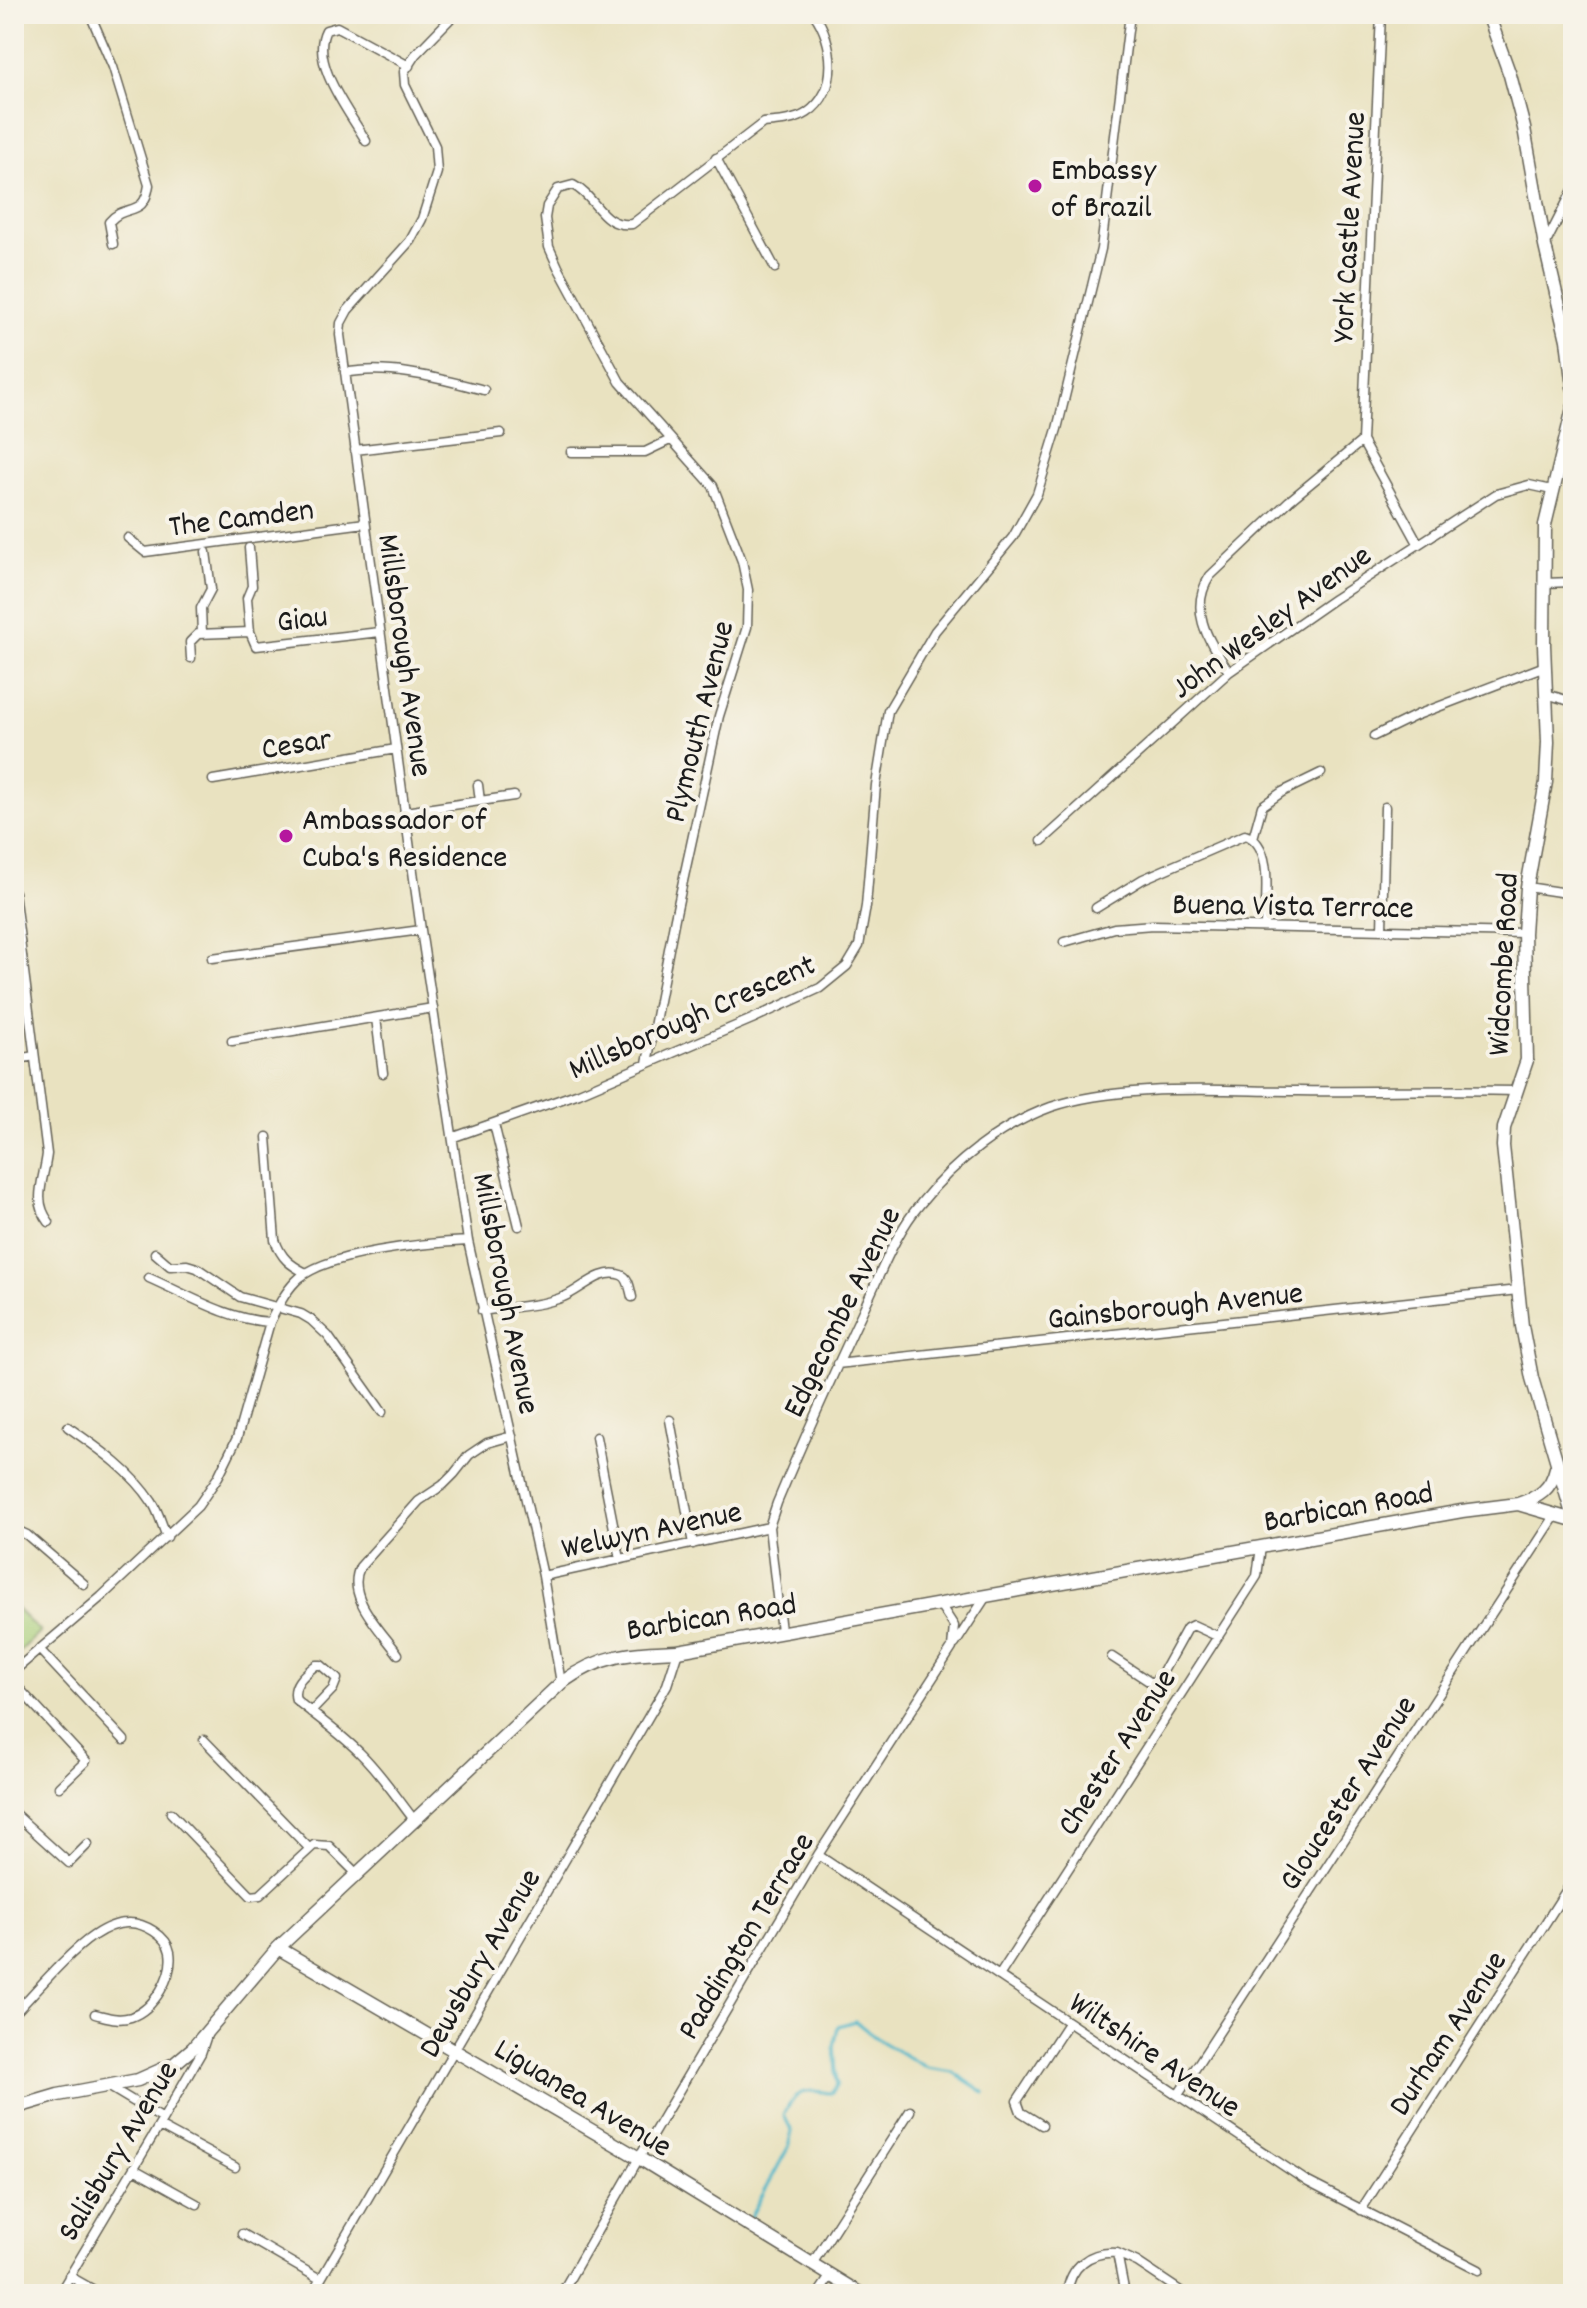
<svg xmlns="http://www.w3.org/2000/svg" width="1587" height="2308" font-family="Dekko,sans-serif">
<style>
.garden{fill:#a7ce78;stroke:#62754a;stroke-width:2}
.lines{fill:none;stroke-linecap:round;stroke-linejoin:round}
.stream{stroke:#4cb6c9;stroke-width:3}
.street-casing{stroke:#646155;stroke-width:11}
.secondary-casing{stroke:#646155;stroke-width:15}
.street{stroke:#fff;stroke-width:8}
.secondary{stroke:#fff;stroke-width:12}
.poi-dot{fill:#b5179e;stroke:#f7f3e8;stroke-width:3}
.labels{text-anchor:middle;stroke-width:8;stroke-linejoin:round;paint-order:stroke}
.poi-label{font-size:32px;fill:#1c1c1c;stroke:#f7f3e8;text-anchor:start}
.street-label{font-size:32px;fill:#1c1c1c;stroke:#f7f3e8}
</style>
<rect width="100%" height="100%" fill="#f7f3e8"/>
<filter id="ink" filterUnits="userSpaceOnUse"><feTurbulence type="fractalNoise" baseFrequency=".0125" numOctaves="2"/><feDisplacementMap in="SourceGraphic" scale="16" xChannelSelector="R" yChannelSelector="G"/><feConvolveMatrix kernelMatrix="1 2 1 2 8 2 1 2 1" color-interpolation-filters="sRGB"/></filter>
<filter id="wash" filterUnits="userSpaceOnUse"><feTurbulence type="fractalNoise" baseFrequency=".006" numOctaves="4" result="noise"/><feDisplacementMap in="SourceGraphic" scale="32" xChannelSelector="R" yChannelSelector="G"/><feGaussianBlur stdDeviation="1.8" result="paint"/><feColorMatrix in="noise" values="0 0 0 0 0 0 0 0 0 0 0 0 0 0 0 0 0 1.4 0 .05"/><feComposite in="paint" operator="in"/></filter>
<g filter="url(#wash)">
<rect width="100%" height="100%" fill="#e9e2c0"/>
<path class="garden" d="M 14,1606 L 40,1632 L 19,1652 L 14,1646 Z"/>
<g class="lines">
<path class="stream" d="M 750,2218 L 790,2144 L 791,2130 L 784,2115 C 796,2088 804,2090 831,2093 L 837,2085 L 834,2047 L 838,2026 L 855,2021 L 880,2041 L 927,2068 L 953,2072 L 985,2093"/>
</g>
</g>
<g filter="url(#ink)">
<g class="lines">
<g class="street-casing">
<path id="street" d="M 90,14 L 113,67 L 149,185 C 144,219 126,202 109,222 L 113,244
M 455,14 L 415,55 L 404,72 L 405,85 L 435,146 L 437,172 L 422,219 L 410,241 L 348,310 L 341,323 L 340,335 L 421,930 L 468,1241 L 543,1576 L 561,1683
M 366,141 C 351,114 309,63 326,30 L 337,27 L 409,66
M 716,158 L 775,268
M 1546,243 L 1573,190
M 345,373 C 390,364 441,379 484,390
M 1362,441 L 1381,14
M 1362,441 L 1418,543
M 355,450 L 501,433
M 571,452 L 645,452 L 670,440
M 128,538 L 145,552 L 365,523
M 249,548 L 252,586 L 247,598 L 250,632 L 256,646 L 380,632
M 1544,583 L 1573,582
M 202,634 L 201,608 L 211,589 L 206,552
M 191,658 L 190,642 L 198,634 L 250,632
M 1229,672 C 1210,642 1187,611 1210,576 L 1289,501 L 1362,441
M 1546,694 L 1573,702
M 1374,736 L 1417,715 L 1545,666
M 213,780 L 396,749
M 478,785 L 480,801
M 405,812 L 514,796
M 1253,838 L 1262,806 L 1282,792 L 1321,773
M 1042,841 L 1229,672 L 1334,599 L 1496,494 L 1529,485 L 1552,490
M 1527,887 L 1573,894
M 14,892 L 47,1154 C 44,1180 32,1200 49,1222
M 1096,908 L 1143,879 L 1245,835 C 1275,844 1265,901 1265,926
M 1382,930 L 1385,807
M 1064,942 L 1114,928 L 1153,925 L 1524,933
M 212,958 L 421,930
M 376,1018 L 383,1073
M 232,1041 L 433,1008
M 14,1060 L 34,1056
M 647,1063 L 675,918 L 719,716 L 747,627 L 748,590 L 742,561 L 713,486 L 620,382 L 558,267 L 549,247 L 545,218 L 547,206 L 558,189 L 573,185 C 597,197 601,228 632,224 L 763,123 C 776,122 795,121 807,113 C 840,91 834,41 814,14
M 494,1124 L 519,1226
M 267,1137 L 275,1240 C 281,1258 290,1265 306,1273
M 454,1137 L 579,1093 L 752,1019 L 820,988 L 847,966 L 859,946 L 866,906 L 876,785 L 888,711 L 935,631 L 1013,537 L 1037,494 L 1057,429 L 1101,249 L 1130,14
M 155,1253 L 170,1266 L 187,1265 L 197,1268 L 240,1297 L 301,1314 L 311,1320 L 328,1336 L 382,1412
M 149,1278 C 188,1295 228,1320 270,1322
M 482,1311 C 508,1307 539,1307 563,1297 C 580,1291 601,1267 621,1275 C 629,1277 630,1290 632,1297
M 837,1364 L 1518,1290
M 670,1420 L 693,1544
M 68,1427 C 98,1448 132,1471 152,1502 C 159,1512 162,1526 167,1537
M 596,1437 L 620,1559
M 14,1529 L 27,1535 L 84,1584
M 543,1576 L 769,1527
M 781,1631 L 769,1527 L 777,1503 C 805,1436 835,1370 866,1304 C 882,1270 896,1232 921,1203 C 954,1162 1001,1125 1051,1107 C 1121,1083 1224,1091 1298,1091 C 1371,1092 1444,1089 1517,1091
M 955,1644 L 987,1595
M 39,1649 L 124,1740
M 398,1654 C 381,1630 345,1597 360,1567 L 419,1501 L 443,1485 L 454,1474 L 469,1455 L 487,1443 L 512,1436
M 1112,1657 L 1150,1682 L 1154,1682 L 1161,1675 L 1187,1628 L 1193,1625 L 1217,1636
M 14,1671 L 101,1597 L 198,1506 L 218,1477 L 237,1438 L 270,1322 C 277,1308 285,1292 296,1281 C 324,1252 428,1243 468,1241
M 14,1683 L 86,1761 L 59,1787
M 311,1712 L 333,1689 L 337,1679 L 321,1665 L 316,1665 C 305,1674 291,1684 296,1700 C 317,1717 340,1733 359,1752 C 380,1772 397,1798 415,1821
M 204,1740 L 309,1848
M 14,1813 L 69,1863 L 88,1844
M 171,1813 L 251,1896 L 260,1895 L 314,1845 L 329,1846 L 358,1875
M 818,1855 L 1308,2182 L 1479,2270
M 999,1976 L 1257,1576 L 1261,1547
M 14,2014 C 35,1992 69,1952 93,1936 C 102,1930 116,1923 127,1923 C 144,1922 167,1936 170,1952 C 174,1976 154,2009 131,2017 C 118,2021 108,2017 95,2014
M 108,2086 L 163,2119
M 1178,2095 L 1555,1516
M 1042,2125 L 1021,2112 L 1017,2101 L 1068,2023
M 159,2126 L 235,2167
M 134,2169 L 197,2204
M 1361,2210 L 1573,1880
M 242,2234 L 320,2279
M 812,2264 L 910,2111
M 69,2276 L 101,2294
M 59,2294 L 163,2119 L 201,2053 L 207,2035
M 312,2294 L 667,1685 L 678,1651
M 561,2294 L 639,2158 L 818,1855 L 952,1648 L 954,1626 L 939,1603
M 818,2294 L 831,2275
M 1067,2294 C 1070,2266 1090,2251 1117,2253
M 1125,2294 L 1117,2253 L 1137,2262 L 1185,2294"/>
</g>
<g class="secondary-casing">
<path id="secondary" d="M 1488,14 L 1510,75 L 1524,128 L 1545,246 L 1567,340 L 1573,387
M 1573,408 L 1545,525 L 1544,645 L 1548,742 L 1546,782 L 1527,887 L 1524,933 L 1527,1060 L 1504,1128 L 1503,1146 L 1522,1326 L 1532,1378 L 1573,1517
M 1518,1504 C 1539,1497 1551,1490 1556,1468
M 278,1948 L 639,2158 L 861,2294
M 14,2108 L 58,2095 L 138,2080 L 174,2064 L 193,2048 L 278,1948 L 561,1683 C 601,1654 630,1653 678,1651 L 1462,1511 L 1518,1504 L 1573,1520"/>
</g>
<use href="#street" class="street"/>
<use href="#secondary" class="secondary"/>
</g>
</g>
<g class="poi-dot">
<circle cx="1035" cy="186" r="8"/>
<circle cx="286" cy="836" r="8"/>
</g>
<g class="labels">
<g class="poi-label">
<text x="1051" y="179">Embassy<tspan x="1051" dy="37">of Brazil</tspan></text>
<text x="302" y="829">Ambassador of<tspan x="302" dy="37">Cuba's Residence</tspan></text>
</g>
<g class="street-label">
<text transform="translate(1347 227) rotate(-87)" y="11">York Castle Avenue</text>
<text transform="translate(241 516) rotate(-7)" y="11">The Camden</text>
<text transform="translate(302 617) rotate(-7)" y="11">Giau</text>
<text transform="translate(1270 620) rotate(-36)" y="11">John Wesley Avenue</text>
<text transform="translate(407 655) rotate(82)" y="11">Millsborough Avenue</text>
<text transform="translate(697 721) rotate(-76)" y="11">Plymouth Avenue</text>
<text transform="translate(296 742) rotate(-9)" y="11">Cesar</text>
<text transform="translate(1293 904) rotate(1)" y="11">Buena Vista Terrace</text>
<text transform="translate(1501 964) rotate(-87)" y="11">Widcombe Road</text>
<text transform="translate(691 1015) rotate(-24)" y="11">Millsborough Crescent</text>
<text transform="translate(508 1293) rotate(79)" y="11">Millsborough Avenue</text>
<text transform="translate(1175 1304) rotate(-6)" y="11">Gainsborough Avenue</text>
<text transform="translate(840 1311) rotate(-64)" y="11">Edgecombe Avenue</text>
<text transform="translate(1348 1505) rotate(-10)" y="11">Barbican Road</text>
<text transform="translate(651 1528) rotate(-12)" y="11">Welwyn Avenue</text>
<text transform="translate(711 1615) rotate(-9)" y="11">Barbican Road</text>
<text transform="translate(1115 1751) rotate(-57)" y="11">Chester Avenue</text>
<text transform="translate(1346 1792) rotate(-57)" y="11">Gloucester Avenue</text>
<text transform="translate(744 1935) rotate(-59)" y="11">Paddington Terrace</text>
<text transform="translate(478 1962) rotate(-60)" y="11">Dewsbury Avenue</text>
<text transform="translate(1446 2032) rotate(-57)" y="11">Durham Avenue</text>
<text transform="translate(1156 2053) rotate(34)" y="11">Wiltshire Avenue</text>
<text transform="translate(584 2096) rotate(31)" y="11">Liguanea Avenue</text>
<text transform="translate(116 2150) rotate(-59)" y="11">Salisbury Avenue</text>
</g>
</g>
<rect width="1587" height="2308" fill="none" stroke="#f7f3e8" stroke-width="48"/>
</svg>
